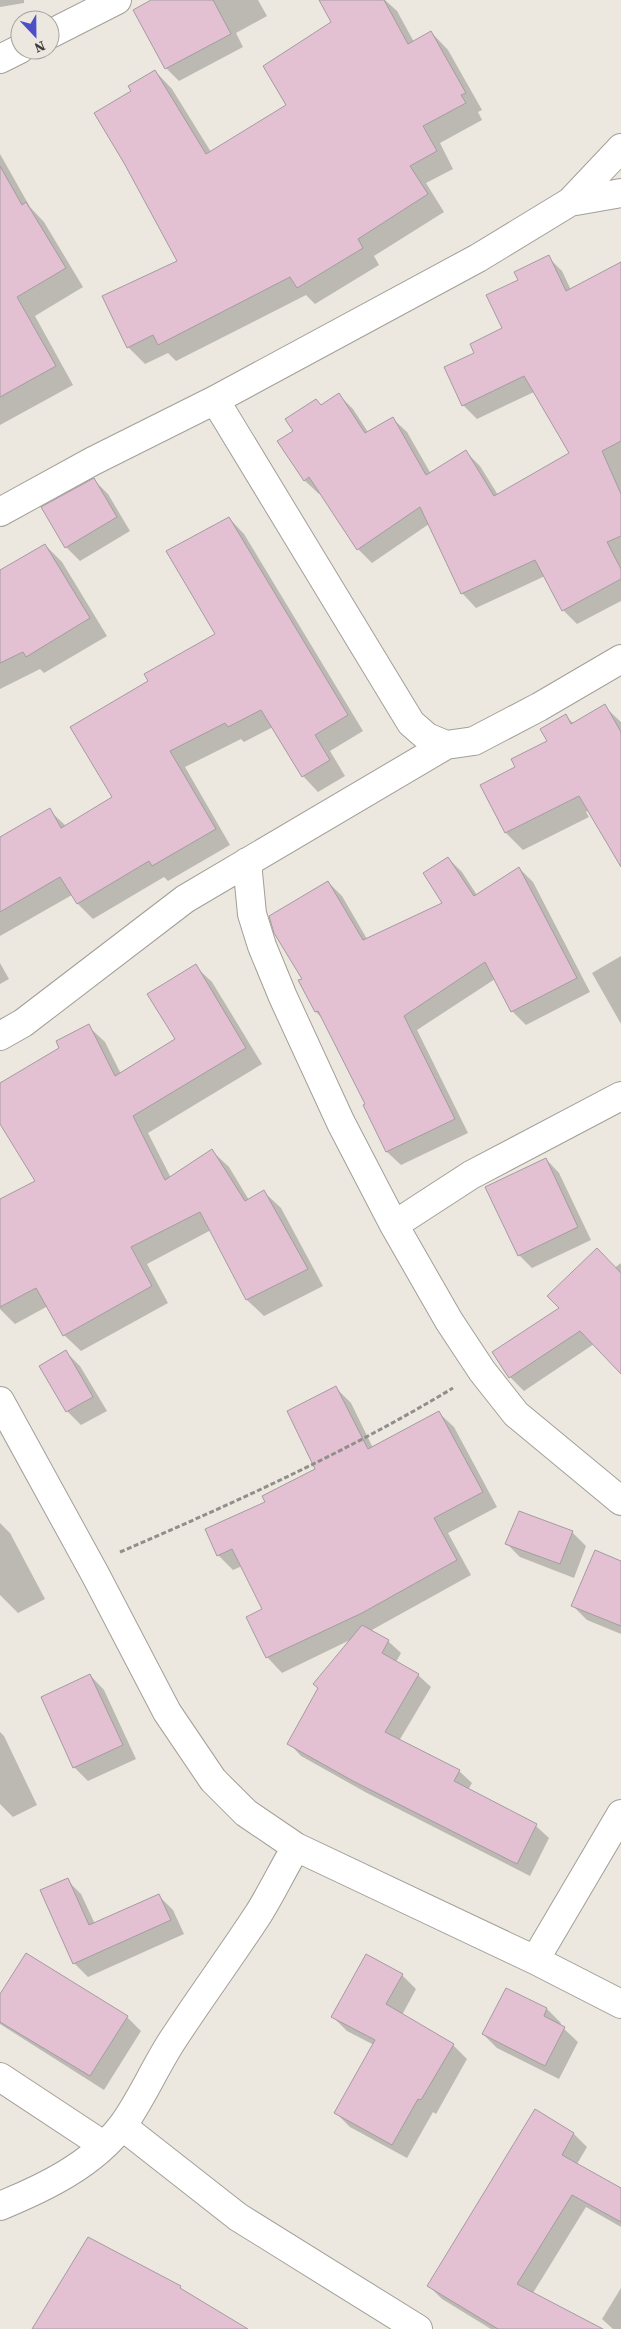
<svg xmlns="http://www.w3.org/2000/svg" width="621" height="2329" font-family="'Source Serif 4',serif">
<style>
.shadow{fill:#0003}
.building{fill:#e3c0d2;stroke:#a49ca0}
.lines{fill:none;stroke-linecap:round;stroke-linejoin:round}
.minor-casing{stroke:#a39f98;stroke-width:30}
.path{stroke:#928f8a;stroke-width:3;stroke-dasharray:5 2.5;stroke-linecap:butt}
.minor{stroke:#fff;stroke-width:28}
</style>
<rect width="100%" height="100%" fill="#ece8e0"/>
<path class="shadow" d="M 0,0 L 24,0 L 24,3 L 0,7 Z
M 153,0 L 258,0 L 267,16 L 236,33 L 243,47 L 179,81 L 166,68 L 135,10 Z
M 320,0 L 385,0 L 397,11 L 414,42 L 431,32 L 448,50 L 482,110 L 478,112 L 482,120 L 440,143 L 453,169 L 426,183 L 444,212 L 374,256 L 379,265 L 315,304 L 306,295 L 176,361 L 168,353 L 145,364 L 128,347 L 179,261 L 133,91 L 155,71 L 172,89 L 211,152 L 288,105 L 332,22 Z
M 0,154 L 30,207 L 44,222 L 83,287 L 35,316 L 73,385 L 0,425 Z
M 548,257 L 562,271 L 571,290 L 621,263 L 621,601 L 577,624 L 563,610 L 545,576 L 476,608 L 462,593 L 429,524 L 372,563 L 358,549 L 321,492 L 319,494 L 304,480 L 295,431 L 322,406 L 339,395 L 353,409 L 368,432 L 392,418 L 407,432 L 431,474 L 466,452 L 480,466 L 498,495 L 571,453 L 534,392 L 477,419 L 463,405 L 476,354 L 504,329 L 520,280 Z
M 94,480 L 108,494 L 130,531 L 80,561 L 66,547 Z
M 229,518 L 244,534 L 363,731 L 330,751 L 345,776 L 318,792 L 303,776 L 273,727 L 244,742 L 241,739 L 185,767 L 230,845 L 168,881 L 164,877 L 93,919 L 78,904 L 72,895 L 0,936 L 0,839 L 49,810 L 66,826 L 113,798 L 150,682 L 217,635 Z
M 45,545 L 62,562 L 107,636 L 44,673 L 40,669 L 0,689 L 0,572 Z
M 604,706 L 621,722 L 621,837 L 592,808 L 586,812 L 589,817 L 523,850 L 506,833 L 517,768 L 549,742 L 566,716 L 574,724 Z
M 448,858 L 462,872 L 477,895 L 519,868 L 533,882 L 590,992 L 526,1025 L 512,1011 L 495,979 L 417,1030 L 468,1133 L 401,1165 L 387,1152 L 365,1105 L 367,1104 L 324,1020 L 316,1012 L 303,979 L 328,882 L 342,896 L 367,939 L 444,904 Z
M 621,956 L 621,1024 L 592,973 Z
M 0,963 L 9,979 L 0,984 Z
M 195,966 L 212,982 L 262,1064 L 148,1133 L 171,1178 L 212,1151 L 229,1167 L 249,1200 L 264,1192 L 281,1208 L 323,1286 L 264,1316 L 247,1300 L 211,1230 L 147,1264 L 168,1303 L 81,1351 L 64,1335 L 48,1306 L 15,1324 L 0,1309 L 0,1200 L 37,1181 L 0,1122 L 0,1085 L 61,1049 L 88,1026 L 105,1042 L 121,1074 L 176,1040 Z
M 546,1159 L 559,1173 L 591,1240 L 532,1268 L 519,1255 Z
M 621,1263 L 621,1372 L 594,1344 L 524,1391 L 510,1377 L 561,1308 Z
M 66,1352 L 80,1366 L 107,1411 L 81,1425 L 67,1411 Z
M 336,1388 L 351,1403 L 373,1448 L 439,1413 L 454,1427 L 497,1507 L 448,1533 L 471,1575 L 370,1631 L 388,1641 L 401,1653 L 396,1662 L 418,1675 L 431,1687 L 399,1741 L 459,1771 L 472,1783 L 468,1790 L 536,1826 L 549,1838 L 530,1876 L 367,1793 L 301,1756 L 289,1743 L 352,1639 L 282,1673 L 268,1658 L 248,1617 L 263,1610 L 242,1566 L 233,1570 L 218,1555 L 267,1503 L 316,1470 Z
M 0,1523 L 10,1533 L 45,1599 L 18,1613 L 0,1595 Z
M 572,1532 L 586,1546 L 574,1578 L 520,1557 L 506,1543 Z
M 621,1562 L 621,1634 L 587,1620 L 573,1606 Z
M 90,1675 L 104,1690 L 136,1759 L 88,1781 L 74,1767 Z
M 0,1732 L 4,1736 L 37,1805 L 13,1817 L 0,1804 Z
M 67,1880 L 81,1894 L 95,1924 L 159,1896 L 173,1910 L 184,1934 L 88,1977 L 74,1963 Z
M 26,1955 L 127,2017 L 141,2031 L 104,2090 L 0,2024 L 0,1997 Z
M 402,1975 L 416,1989 L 402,2015 L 453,2045 L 467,2059 L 436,2114 L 433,2112 L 407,2158 L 350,2127 L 336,2113 L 374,2045 L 347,2031 L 333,2017 Z
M 547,2009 L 561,2023 L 560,2025 L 578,2042 L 559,2079 L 497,2048 L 483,2034 Z
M 536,2111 L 574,2134 L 587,2147 L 577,2164 L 621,2189 L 621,2227 L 586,2207 L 533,2293 L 596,2329 L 491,2329 L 442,2299 L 429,2286 Z
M 621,2288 L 621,2329 L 613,2329 L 602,2319 Z"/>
<path class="building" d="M 151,0 L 213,0 L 231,34 L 165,69 L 133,10 Z
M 319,0 L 384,0 L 408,44 L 431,31 L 466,93 L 461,95 L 466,103 L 423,126 L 437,151 L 410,166 L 428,194 L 358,239 L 363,248 L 297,288 L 290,277 L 158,345 L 153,335 L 127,348 L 102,296 L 177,261 L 124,163 L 94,113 L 131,91 L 128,86 L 155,70 L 206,154 L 286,105 L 263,66 L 331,22 Z
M 0,166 L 22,205 L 26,202 L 66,268 L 17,297 L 56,366 L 0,397 Z
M 549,255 L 566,291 L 621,262 L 621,441 L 602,451 L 621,494 L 621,536 L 607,542 L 621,569 L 621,579 L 562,611 L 535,560 L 461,594 L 420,507 L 357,550 L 309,477 L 304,481 L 277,441 L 293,431 L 285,419 L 316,399 L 321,405 L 339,393 L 365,433 L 393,417 L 426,475 L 466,450 L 494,496 L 569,453 L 524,376 L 462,406 L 444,367 L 474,353 L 470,344 L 502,328 L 486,295 L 518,280 L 514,272 Z
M 94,478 L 117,517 L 65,548 L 41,507 Z
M 229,517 L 348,715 L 315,735 L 330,760 L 302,777 L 261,710 L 228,727 L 225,723 L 170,751 L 216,829 L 152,866 L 149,861 L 77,904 L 60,877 L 0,912 L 0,837 L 50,808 L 61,828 L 112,797 L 70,727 L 148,681 L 144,674 L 215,634 L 166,551 Z
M 45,544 L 90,618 L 26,657 L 23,652 L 0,663 L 0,570 Z
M 605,704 L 621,732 L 621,867 L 579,796 L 505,833 L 480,785 L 515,767 L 511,759 L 547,741 L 540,729 L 566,714 L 571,724 Z
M 448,857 L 474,896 L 519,867 L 577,978 L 511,1012 L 485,962 L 404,1016 L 455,1119 L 386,1152 L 363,1105 L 365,1104 L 318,1011 L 315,1012 L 298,980 L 302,979 L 274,933 L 269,916 L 328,881 L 363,940 L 442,903 L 423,873 Z
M 196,964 L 246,1048 L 133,1116 L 165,1180 L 212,1149 L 245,1201 L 264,1190 L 308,1269 L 246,1300 L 200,1212 L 131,1247 L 152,1286 L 63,1336 L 36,1288 L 0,1307 L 0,1199 L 35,1181 L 0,1124 L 0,1083 L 59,1048 L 56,1041 L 89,1024 L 115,1076 L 175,1039 L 147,994 Z
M 546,1158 L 578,1227 L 518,1256 L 485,1187 Z
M 597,1248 L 621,1273 L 621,1374 L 580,1331 L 509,1378 L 492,1352 L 559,1308 L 547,1296 Z
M 66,1350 L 93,1397 L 66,1412 L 39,1366 Z
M 336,1386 L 368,1449 L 439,1411 L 483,1492 L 434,1518 L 457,1560 L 362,1613 L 266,1658 L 246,1617 L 262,1609 L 232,1549 L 217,1556 L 205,1529 L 265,1502 L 262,1496 L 315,1469 L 287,1411 Z
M 519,1511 L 573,1531 L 560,1564 L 505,1544 Z
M 595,1550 L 621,1561 L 621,1626 L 571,1606 Z
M 362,1625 L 389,1640 L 382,1653 L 419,1674 L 385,1732 L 460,1770 L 454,1781 L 537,1824 L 517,1864 L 353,1781 L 287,1744 L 318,1688 L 313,1684 Z
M 90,1674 L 123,1745 L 73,1768 L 41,1697 Z
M 68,1878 L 89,1925 L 159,1894 L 171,1920 L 73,1964 L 40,1890 Z
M 26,1953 L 128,2016 L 90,2076 L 0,2022 L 0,1994 Z
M 366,1954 L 403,1974 L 386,2004 L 454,2044 L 421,2100 L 418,2099 L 392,2145 L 334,2113 L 375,2040 L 331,2017 Z
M 506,1988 L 547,2008 L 544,2016 L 565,2027 L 545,2066 L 482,2034 Z
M 535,2109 L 574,2133 L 562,2155 L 621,2188 L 621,2222 L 572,2195 L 517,2284 L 603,2329 L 498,2329 L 427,2286 Z
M 88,2237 L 181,2286 L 180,2288 L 248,2329 L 32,2329 Z"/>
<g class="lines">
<g class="minor-casing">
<path id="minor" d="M 50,34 L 117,0
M 0,59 L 20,49
M 570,202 L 621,193
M 215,400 L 411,723 L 427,737 L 446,745 L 474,741 L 539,707 L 621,659
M 0,512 L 93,461 L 215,400 L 478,258 L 570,202 L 621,148
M 247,862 L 252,914 L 262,946 L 283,997 L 341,1123 L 394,1225 L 449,1321 L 482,1371 L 516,1414 L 621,1501
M 0,1036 L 23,1023 L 185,899 L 446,745
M 394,1225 L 471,1175 L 621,1096
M 0,1401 L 95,1574 L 167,1712 L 213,1780 L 246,1813 L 296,1847 L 535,1960 L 621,2004
M 535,1960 L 621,1814
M 0,2077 L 103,2145
M 122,2126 L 238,2217 L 418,2329
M 0,2206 C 44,2188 92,2165 122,2126 C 140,2102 155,2067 172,2041 C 200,1998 231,1956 259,1913 C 272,1892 283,1869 296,1847"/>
</g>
<path class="path" d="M 120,1552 C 234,1503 347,1452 453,1388"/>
<use href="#minor" class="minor"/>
</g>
<g transform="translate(35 35) rotate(158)"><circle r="24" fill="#ece8e0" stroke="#a6a39d"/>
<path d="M0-4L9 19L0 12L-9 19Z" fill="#4d4fc6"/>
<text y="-8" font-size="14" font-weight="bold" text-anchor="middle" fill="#3d3b38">N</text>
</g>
</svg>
